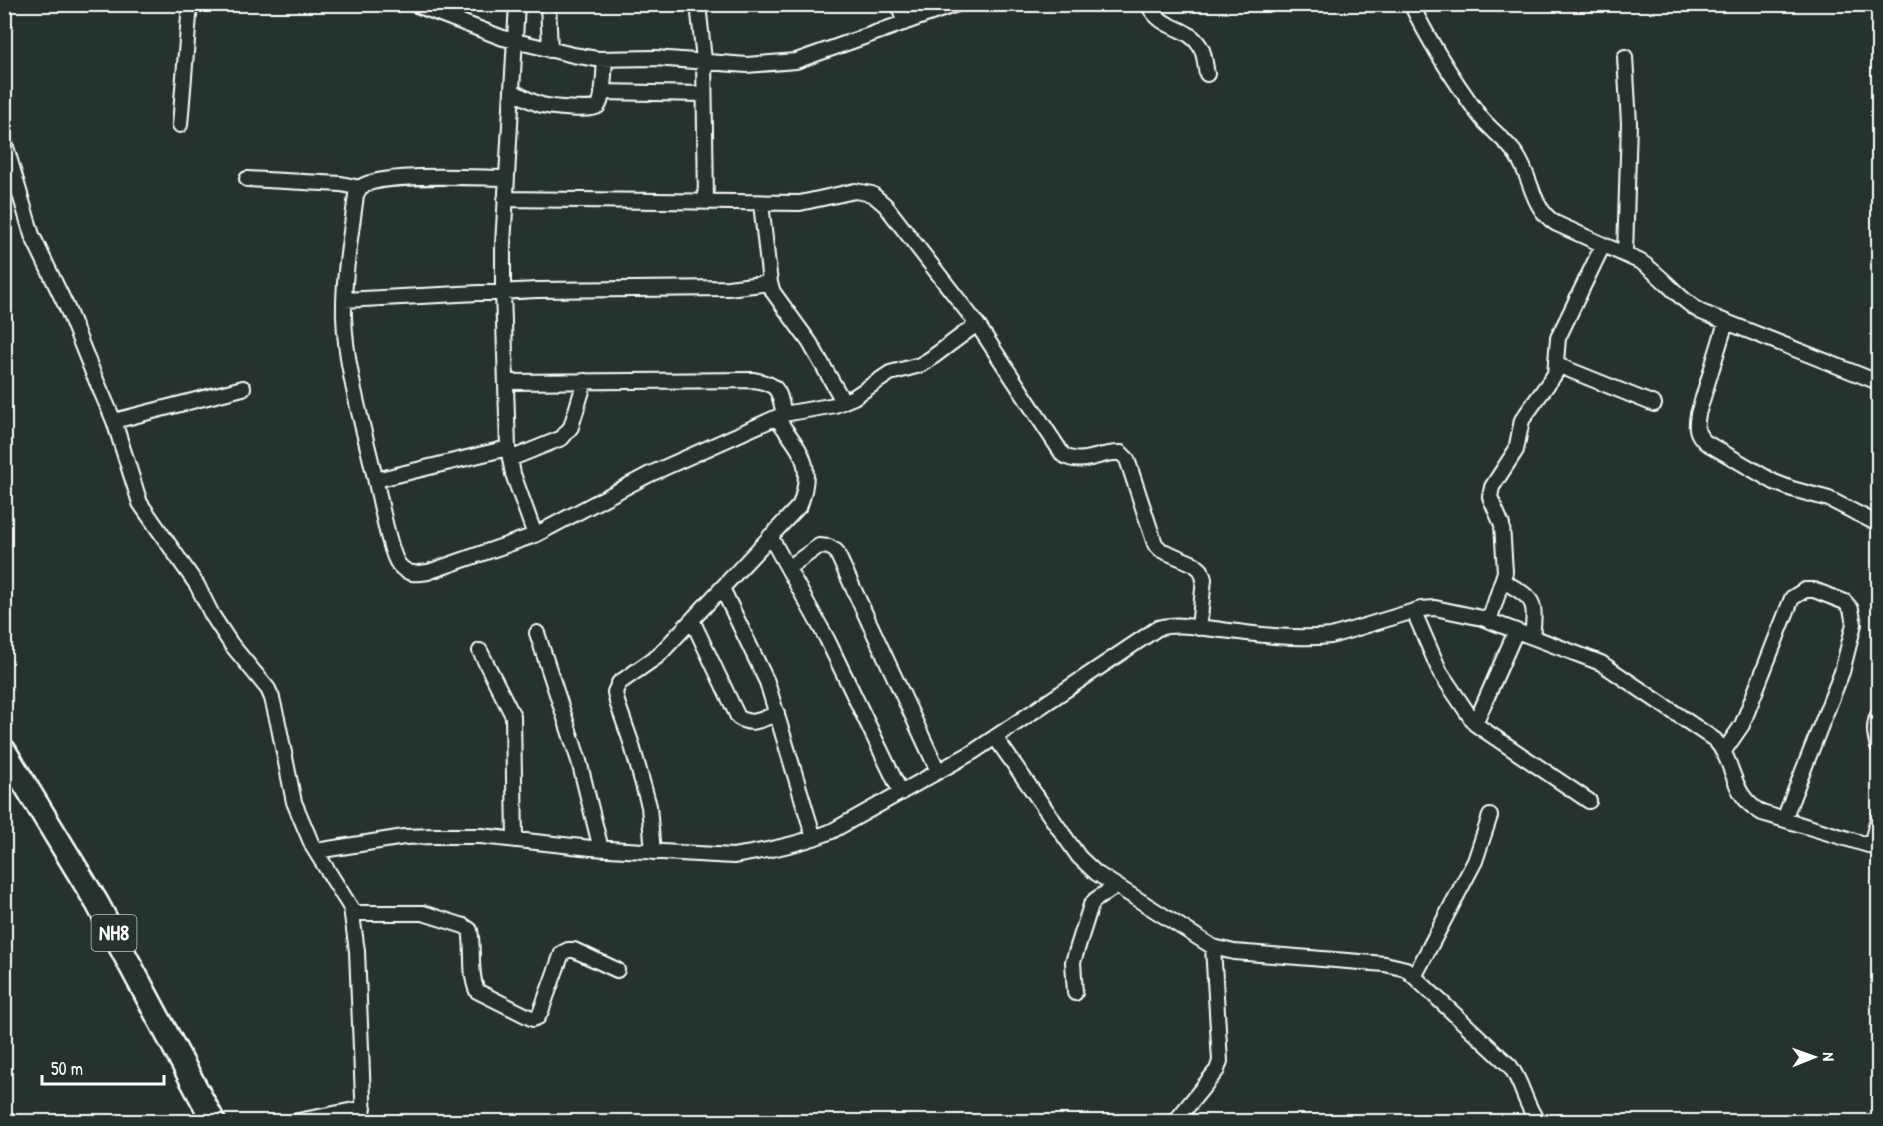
<svg xmlns="http://www.w3.org/2000/svg" width="1883" height="1126" font-family="'Patrick Hand',sans-serif">
<style>
.lines{fill:none;stroke-linecap:round;stroke-linejoin:round}
.minor-casing{stroke:#fff;stroke-width:18}
.trunk-casing{stroke:#fff;stroke-width:27}
.minor{stroke:#26332d;stroke-width:14}
.trunk{stroke:#26332d;stroke-width:22}
.labels{text-anchor:middle;stroke-width:5;stroke-linejoin:round;paint-order:stroke}
.shield{fill:#26332d;stroke:#bec2c0;stroke-width:1.5}
.shield-label{font-size:21px;font-weight:bold;fill:#fff}
</style>
<rect width="100%" height="100%" fill="#26332d"/>
<filter id="ink" filterUnits="userSpaceOnUse"><feTurbulence type="fractalNoise" baseFrequency=".0167" numOctaves="2"/><feDisplacementMap in="SourceGraphic" scale="12" xChannelSelector="R" yChannelSelector="G"/><feConvolveMatrix kernelMatrix="1 2 1 2 8 2 1 2 1" color-interpolation-filters="sRGB"/></filter>
<g filter="url(#ink)">
<g class="lines">
<g class="minor-casing">
<path id="minor" d="M 414,4 L 503,38 L 573,55 L 597,59 L 655,58 L 747,65 L 796,61 L 957,4
M 517,4 L 503,245 L 503,291 L 508,448 L 513,474 L 535,535
M 548,4 L 550,50
M 698,4 L 704,60 L 706,202
M 899,4 L 904,23
M 1148,4 C 1162,32 1186,24 1200,46 C 1205,53 1205,66 1207,74
M 1411,4 C 1429,41 1455,82 1479,115 C 1490,130 1507,140 1517,156 C 1532,178 1531,207 1555,223 L 1641,262 C 1663,276 1678,299 1701,312 L 1878,382
M 512,91 C 521,96 531,102 542,105 C 551,107 591,112 598,106 C 604,99 604,69 605,59
M 602,92 L 704,94
M 180,125 L 190,4
M 4,140 L 32,235 L 67,308 L 93,373 L 114,421 L 140,503 L 197,585 L 212,615 L 231,644 L 268,689 L 272,698 L 278,723 L 294,802 L 313,847 L 351,908 L 357,951 L 364,1122
M 506,178 C 478,178 380,172 361,187 C 359,189 357,193 356,195 C 351,236 343,276 344,317 C 346,374 365,431 377,487 C 381,503 390,554 399,565 C 408,575 416,574 428,572 L 535,535 L 648,475 L 784,414 L 835,405 L 854,397 L 890,373 L 920,365 L 930,359 L 977,324
M 247,179 L 341,184 L 360,188
M 505,199 L 800,203 L 855,191 L 872,194 L 885,205 L 977,324 L 1063,455 C 1082,467 1101,451 1121,453 L 1127,459 L 1155,544 L 1161,550 L 1194,564 L 1201,570 L 1204,579 L 1199,628
M 761,203 L 770,283 L 773,292 L 810,343 L 843,401
M 1625,254 L 1629,123 L 1625,57
M 344,300 L 537,290 L 728,288 L 770,283
M 1726,322 L 1698,414 C 1696,426 1695,432 1705,442 L 1774,482 L 1792,489 L 1829,499 L 1878,524
M 1557,365 L 1654,404
M 506,382 L 754,380 C 780,385 778,390 784,414
M 114,421 L 243,388
M 510,459 L 562,438 L 571,427 L 585,381
M 376,480 L 508,448
M 770,536 L 827,639 L 901,793
M 788,568 L 819,546 L 829,547 L 836,551 L 938,771
M 1503,581 C 1535,600 1536,599 1532,637
M 722,588 L 767,682 L 814,838
M 1414,612 L 1440,672 L 1475,724 L 1589,801
M 692,620 L 738,717 C 751,727 763,719 777,713
M 1489,621 L 1505,572 L 1502,525 L 1490,497 L 1492,487 L 1516,450 L 1522,420 L 1555,374 L 1558,338 L 1603,245
M 537,633 L 579,761 L 601,849
M 480,651 L 513,716 L 515,840
M 1878,715 C 1873,727 1875,735 1878,747
M 1475,724 L 1516,631
M 995,737 L 1079,857 L 1096,873 L 1213,947 L 1234,952 L 1385,964 L 1406,969 L 1510,1066 C 1523,1084 1525,1105 1538,1122
M 1724,751 L 1742,725 L 1746,715 L 1792,598 L 1805,590 L 1814,590 L 1845,602 L 1851,609 L 1854,624 L 1842,672 L 1784,819
M 1871,846 L 1878,818
M 316,851 L 404,837 L 435,836 L 481,836 L 591,848 L 733,856 C 766,851 801,844 832,831 L 973,752 L 1158,628 C 1176,623 1195,627 1214,629 C 1253,634 1292,640 1331,636 L 1421,609 L 1435,608 L 1482,618 L 1601,663 L 1715,740 C 1737,765 1729,794 1762,813 L 1878,848
M 653,852 L 649,806 L 631,742 L 617,702 L 615,692 L 619,683 L 658,656 L 800,505 C 815,461 800,452 777,418
M 352,913 L 423,913 L 464,926 L 470,930 C 474,950 469,973 477,991 L 533,1019 L 538,1017 L 541,1011 L 562,953 L 568,950 L 574,950 L 617,970
M 1415,975 L 1475,861 L 1490,816
M 1075,993 L 1073,962 L 1091,905 L 1095,900 L 1116,886
M 293,1122 L 364,1108
M 1175,1122 L 1217,1070 L 1220,1061 L 1213,947"/>
</g>
<g class="trunk-casing">
<path id="trunk" d="M 4,750 L 97,903 L 214,1122"/>
</g>
<use href="#minor" class="minor"/>
<use href="#trunk" class="trunk"/>
</g>
</g>
<g class="labels">
<rect class="shield" x="91.5" y="915" width="45" height="36" rx="4.5"/>
<g class="shield-label">
<text x="114" y="940">NH8</text>
</g>
</g>
<rect width="1883" height="1126" fill="none" stroke="#26332d" stroke-width="24"/>
<rect x="12" y="12" width="1859" height="1102" fill="none" stroke="#fff" stroke-width="2" filter="url(#ink)"/>
<g transform="translate(1814 1057) rotate(89)" stroke="#26332d" stroke-width="4.5" paint-order="stroke">
<path d="M0-4.5L10 22L0 15L-10 22Z" fill="#ffffff"/>
<text y="-9" font-size="16" font-weight="bold" text-anchor="middle" fill="#ffffff">N</text>
</g>
<path d="M42 1075v9h122v-9" fill="none" stroke="#ffffff" stroke-width="3"/>
<text x="51" y="1075" font-size="18" fill="#ffffff" stroke="#26332d" stroke-width="4.5" paint-order="stroke">50 m</text>
</svg>
